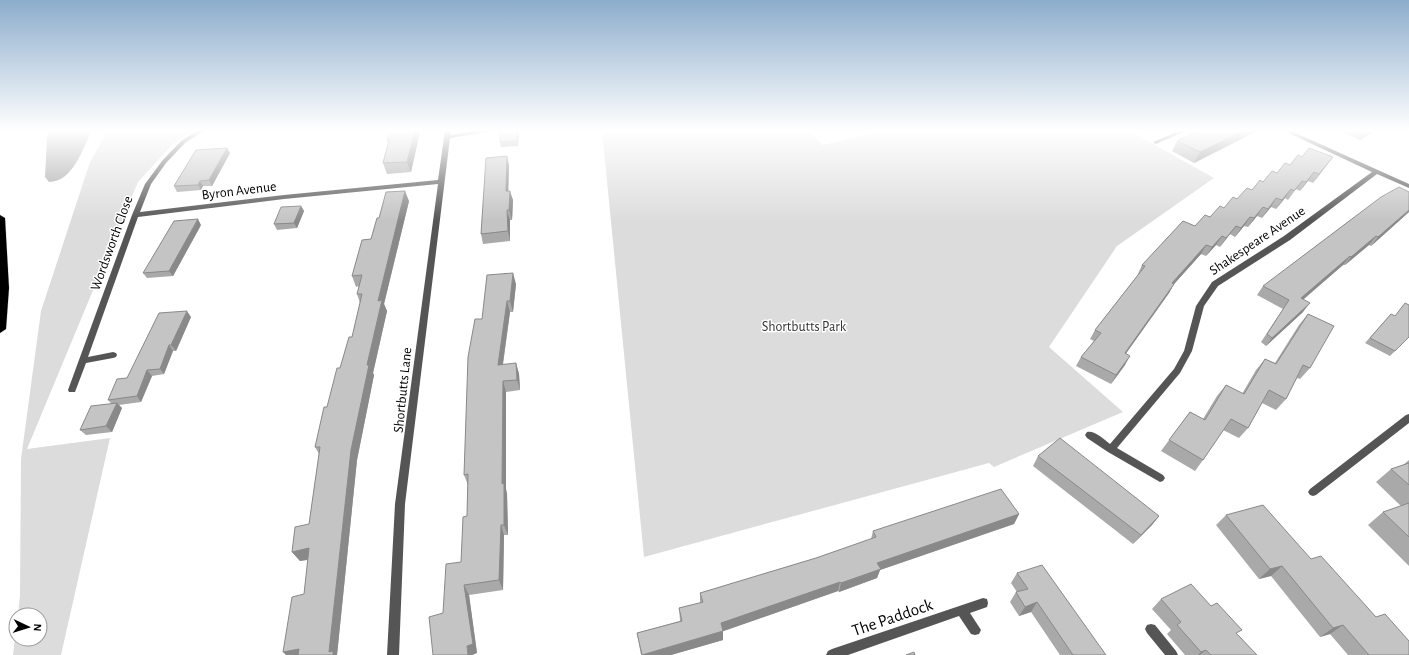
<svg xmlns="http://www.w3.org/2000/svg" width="1409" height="655" font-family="'Alegreya Sans',sans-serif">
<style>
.green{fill:#dcdcdc}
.water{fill:#a3a3a3}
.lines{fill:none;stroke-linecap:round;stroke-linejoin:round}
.trunk-casing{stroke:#dbdbdb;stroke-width:1}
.service{fill:#555;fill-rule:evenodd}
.minor{fill:#555;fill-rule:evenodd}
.trunk{fill:#000;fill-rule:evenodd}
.wall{fill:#a9a9a9}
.shaded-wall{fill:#898989}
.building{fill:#c4c4c4;stroke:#898989}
.labels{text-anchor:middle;stroke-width:3;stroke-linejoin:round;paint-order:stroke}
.street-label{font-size:14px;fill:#000;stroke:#fff}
.park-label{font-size:14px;fill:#333;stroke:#fff}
.near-street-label{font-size:17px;fill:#000;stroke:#fff}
</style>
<rect width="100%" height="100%" fill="#fff"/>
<path class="green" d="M 108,130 L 194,130 L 172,145 L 138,182 L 27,449 L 110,438 L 61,655 L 13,655 L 16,628 L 16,639 L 40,639 L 40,615 L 18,615 L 20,595 L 21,459 L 41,311 L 90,162 Z
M 602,130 L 807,130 L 823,145 L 887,130 L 1128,130 L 1214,178 L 1117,246 L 1049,347 L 1123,412 L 994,467 L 989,463 L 644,557 Z"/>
<path class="water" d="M 50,130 L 92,130 C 83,148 73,182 49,182 L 45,177 L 47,138 Z"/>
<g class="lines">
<g class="trunk-casing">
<path id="trunk" d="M 0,215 L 5,218 L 9,288 L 6,329 L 0,333 Z"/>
</g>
<path class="service" d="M 1151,624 L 1155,625 L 1176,651 L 1178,655 L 1165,655 L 1147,633 L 1145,629 L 1147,625 Z"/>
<path class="minor" d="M 198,130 L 205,130 L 185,143 L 166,163 L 151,184 L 140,212 L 284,195 L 438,180 L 445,130 L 451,130 L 450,135 L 480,130 L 492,130 L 489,132 L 450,138 L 405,504 L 399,655 L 387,655 L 395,504 L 438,184 L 284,199 L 138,217 L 88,357 L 113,352 L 116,353 L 117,355 L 116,357 L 113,358 L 86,363 L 75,392 L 69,392 L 68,390 L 132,215 L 145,184 L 162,161 L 181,141 Z
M 1181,130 L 1189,130 L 1158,143 L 1156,144 L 1153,142 Z
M 1282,130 L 1289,130 L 1409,184 L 1409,188 L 1377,174 L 1290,240 L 1218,286 L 1204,306 L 1192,351 L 1180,373 L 1117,448 L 1163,475 L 1165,478 L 1163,481 L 1160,482 L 1108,452 L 1087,438 L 1085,435 L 1087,432 C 1094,430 1104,439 1110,444 L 1174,369 L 1184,351 L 1196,306 L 1212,282 L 1284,236 L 1372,172 Z
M 1409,414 L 1409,423 L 1316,495 L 1313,496 L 1310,495 L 1308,492 L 1310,489 L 1406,415 Z
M 983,598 L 987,599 L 988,603 L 987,607 L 970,613 L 981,630 L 979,634 L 975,635 L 971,634 L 959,616 L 848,655 L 826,655 L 828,651 L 832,649 Z"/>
<use href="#trunk" class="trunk"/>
</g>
<path class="wall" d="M 388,130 L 419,130 L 420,132 L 411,172 L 387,174 L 383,163 L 388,144 L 387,140 L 389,133 Z
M 519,130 L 518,146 L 501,147 L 500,142 Z
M 1201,130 L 1258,130 L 1257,131 L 1194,163 L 1172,151 L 1177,141 Z
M 1337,130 L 1376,130 L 1360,140 Z
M 227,148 L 230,153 L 212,186 L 203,186 L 201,190 L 177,192 L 174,186 Z
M 1302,157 L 1333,157 L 1313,183 L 1308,181 L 1300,191 L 1296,189 L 1288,200 L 1285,198 L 1276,209 L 1271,207 L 1262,218 L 1257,216 L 1248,227 L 1244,226 L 1235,237 L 1230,234 L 1220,247 L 1216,245 L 1206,256 L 1201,254 L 1174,284 L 1169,293 L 1126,353 L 1125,365 L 1111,384 L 1076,366 L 1081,357 L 1094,341 L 1090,339 L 1095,330 L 1139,274 L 1138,274 L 1142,265 L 1195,226 L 1224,208 L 1252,190 L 1263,182 L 1290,165 Z
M 509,165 L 508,191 L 513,200 L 512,220 L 510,220 L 510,241 L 483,244 L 481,234 Z
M 1409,192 L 1409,212 L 1371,246 L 1369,245 L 1345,265 L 1343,265 L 1303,300 L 1303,312 L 1266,346 L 1261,342 L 1283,309 L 1257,295 L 1263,286 Z
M 409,201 L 384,304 L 387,311 L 373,373 L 374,375 L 357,460 L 337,655 L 286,655 L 304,594 L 308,560 L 300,561 L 292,552 L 309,524 L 319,454 L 315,447 L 327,407 L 340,368 L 352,337 L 360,303 L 357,294 L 359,286 L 356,287 L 352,276 L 371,239 L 379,218 Z
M 301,206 L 304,211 L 297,228 L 277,230 L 274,224 Z
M 201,225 L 173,276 L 147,278 L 143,273 Z
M 516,284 L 513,312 L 510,312 L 503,365 L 516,363 L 519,374 L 520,390 L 506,392 L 506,489 L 507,494 L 508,535 L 504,535 L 503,590 L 469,595 L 477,653 L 472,655 L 443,613 L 461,562 L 467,516 L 468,485 L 464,475 L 482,319 Z
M 1308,314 L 1310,368 L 1300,379 L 1297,378 L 1286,399 L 1276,410 L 1262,403 L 1248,428 L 1239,438 L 1223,430 L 1203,460 L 1195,471 L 1161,451 L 1190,412 L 1203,419 L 1217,396 L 1226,385 L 1242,394 L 1256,370 L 1265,359 L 1275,363 L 1299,325 Z
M 1391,314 L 1409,337 L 1390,356 L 1365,343 Z
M 191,317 L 176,351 L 173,351 L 164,374 L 152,376 L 141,402 L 119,405 L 122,408 L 112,432 L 86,435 L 80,430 L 111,403 L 108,400 L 127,378 Z
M 1038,456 L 1159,516 L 1152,525 L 1133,544 L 1033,466 Z
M 1409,460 L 1409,566 L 1368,525 L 1383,512 L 1401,506 L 1376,482 L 1391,469 L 1403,465 Z
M 1019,514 L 1014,524 L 880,570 L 877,578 L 839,592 L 838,591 L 723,631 L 723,640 L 671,655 L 641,655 L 637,633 L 680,621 L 679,608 L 700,603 L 700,593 L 816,558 L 871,539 L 873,531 Z
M 1226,515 L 1311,559 L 1376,617 L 1409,655 L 1348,655 L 1330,634 L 1320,637 L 1271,576 L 1259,579 L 1216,525 Z
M 1017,573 L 1106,655 L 1060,655 L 1031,612 L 1019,616 L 1010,602 L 1016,592 L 1017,592 L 1011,583 Z
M 1161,599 L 1237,634 L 1257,655 L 1185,655 L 1167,634 L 1171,630 L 1152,609 Z"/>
<path class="shaded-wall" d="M 415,130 L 419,130 L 420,132 L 411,172 L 407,162 Z
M 518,130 L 519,130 L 518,146 L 517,141 Z
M 1245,130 L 1258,130 L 1257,131 L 1194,163 L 1200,152 Z
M 1367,130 L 1376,130 L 1360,140 Z
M 227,148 L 230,153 L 212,186 L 209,180 Z
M 507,156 L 509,165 L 508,201 L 506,191 Z
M 1333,157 L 1327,165 L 1313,183 L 1319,174 Z
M 1314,172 L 1308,181 L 1300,191 L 1306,182 Z
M 200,181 L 203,186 L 201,190 L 198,185 Z
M 1291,189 L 1285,198 L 1276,209 L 1282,200 Z
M 405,191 L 409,201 L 384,304 L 387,311 L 373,373 L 374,375 L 357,460 L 337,655 L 331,655 L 329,652 L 351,450 L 378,301 Z
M 510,191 L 513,200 L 512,220 L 509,210 Z
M 1276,198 L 1271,207 L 1262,218 L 1268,209 Z
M 301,206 L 304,211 L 297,228 L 294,223 Z
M 1263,207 L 1257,216 L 1248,227 L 1254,218 Z
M 507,210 L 510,220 L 510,241 L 508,231 Z
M 1409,210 L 1409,212 L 1371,246 L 1378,237 Z
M 1250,217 L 1244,226 L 1235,237 L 1241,228 Z
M 198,219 L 201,225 L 173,276 L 169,271 Z
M 1236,226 L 1230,234 L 1220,247 L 1226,238 Z
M 1222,236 L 1216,245 L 1206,256 L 1212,247 Z
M 1376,236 L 1369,245 L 1345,265 L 1351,257 Z
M 1206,245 L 1201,254 L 1167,292 L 1172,283 Z
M 1350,256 L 1343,265 L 1294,307 L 1301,298 Z
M 513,273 L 516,284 L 513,312 L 510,301 Z
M 1174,284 L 1169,293 L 1120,362 L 1125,353 Z
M 507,301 L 510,312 L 501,376 L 498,365 Z
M 1310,303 L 1303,312 L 1266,346 L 1272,338 Z
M 187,311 L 191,317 L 176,351 L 171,345 Z
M 169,345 L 173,351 L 164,374 L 160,369 Z
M 1130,356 L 1125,365 L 1111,384 L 1116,375 Z
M 516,363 L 519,374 L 520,390 L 517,380 Z
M 147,370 L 152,376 L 141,402 L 137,396 Z
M 503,381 L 506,392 L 506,489 L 507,494 L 508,535 L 504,525 L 502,484 Z
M 117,403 L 122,408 L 112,432 L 106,426 Z
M 1019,514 L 1014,524 L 880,570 L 877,578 L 839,592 L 841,583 L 877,563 Z
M 1159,516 L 1152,525 L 1133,544 L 1141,535 Z
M 501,525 L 504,535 L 503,590 L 499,580 Z
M 309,548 L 316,558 L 300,561 L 292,552 Z
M 1282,566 L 1271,576 L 1259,579 L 1270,569 Z
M 840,582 L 838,591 L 721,632 L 721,623 Z
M 464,585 L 469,595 L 477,653 L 472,655 L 468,655 Z
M 1037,602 L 1031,612 L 1019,616 L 1025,607 Z
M 1343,625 L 1330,634 L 1320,637 L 1333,628 Z
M 723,631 L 723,640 L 671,655 L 642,655 Z
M 299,649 L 305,655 L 286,655 L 283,652 Z
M 1206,650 L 1200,655 L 1198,655 L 1201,652 Z"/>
<path class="building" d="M 390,130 L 415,130 L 407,162 L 383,163 L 389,140 L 387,140 Z
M 500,130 L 518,130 L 517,141 L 500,142 Z
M 1201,130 L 1245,130 L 1200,152 L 1177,141 Z
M 227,148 L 209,180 L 200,181 L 198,185 L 174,186 L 196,150 Z
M 1309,148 L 1333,157 L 1319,174 L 1314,172 L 1306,182 L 1302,181 L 1294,191 L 1291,189 L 1282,200 L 1276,198 L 1268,209 L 1263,207 L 1254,218 L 1250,217 L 1241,228 L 1236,226 L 1226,238 L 1222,236 L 1212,247 L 1206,245 L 1172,283 L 1174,284 L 1125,353 L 1130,356 L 1116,375 L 1081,357 L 1101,333 L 1095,330 L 1145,266 L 1142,265 L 1183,221 L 1195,226 L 1205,215 L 1210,217 L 1220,206 L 1224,208 L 1233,197 L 1237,199 L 1247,188 L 1252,190 L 1260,180 L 1263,182 L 1272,171 L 1277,173 L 1285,163 L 1290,165 L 1298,155 L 1302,157 Z
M 507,156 L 506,191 L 510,191 L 509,210 L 507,210 L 508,231 L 481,234 L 486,158 Z
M 1399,187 L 1409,192 L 1409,210 L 1378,237 L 1376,236 L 1351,257 L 1350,256 L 1301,298 L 1310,303 L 1272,338 L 1267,334 L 1289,300 L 1263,286 L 1381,197 Z
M 405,191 L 378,301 L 382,300 L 367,365 L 369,365 L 351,450 L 329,652 L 333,651 L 333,655 L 298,655 L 299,649 L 283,652 L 292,597 L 304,594 L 309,548 L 292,552 L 295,527 L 309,524 L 320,447 L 315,447 L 324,407 L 327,407 L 337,368 L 340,368 L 349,337 L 352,337 L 362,294 L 357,294 L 362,275 L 352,276 L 362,240 L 371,239 L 377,218 L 379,218 L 386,192 Z
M 301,206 L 294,223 L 274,224 L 281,207 Z
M 198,219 L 169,271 L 143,273 L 174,221 Z
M 513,273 L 510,301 L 507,301 L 498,365 L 516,363 L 517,380 L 503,381 L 502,484 L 504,483 L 504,525 L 501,525 L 499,580 L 464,585 L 473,644 L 467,646 L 468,655 L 433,655 L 429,617 L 443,613 L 446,564 L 461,562 L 463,517 L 467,516 L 468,474 L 464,475 L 468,357 L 475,319 L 482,319 L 487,275 Z
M 1405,303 L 1409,305 L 1409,337 L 1395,351 L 1370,338 L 1391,314 L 1395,316 Z
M 187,311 L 171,345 L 169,345 L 160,369 L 147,370 L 137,396 L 108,400 L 117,379 L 127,378 L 159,313 Z
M 1308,314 L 1334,326 L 1310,368 L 1303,365 L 1286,399 L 1269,390 L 1248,428 L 1231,419 L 1203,460 L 1169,440 L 1190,412 L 1205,420 L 1226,385 L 1244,394 L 1265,359 L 1276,364 Z
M 117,403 L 106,426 L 80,430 L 91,406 Z
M 1060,438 L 1159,516 L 1141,535 L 1038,456 Z
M 1409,463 L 1409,485 L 1391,469 Z
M 1001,489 L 1019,514 L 877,563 L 881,569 L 841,583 L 840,582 L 721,623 L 723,631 L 642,655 L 637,633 L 682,621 L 679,608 L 703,602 L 700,593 L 816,558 L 876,537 L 873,531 Z
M 1409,503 L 1409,537 L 1383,512 Z
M 1263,505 L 1311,559 L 1321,556 L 1376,617 L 1385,614 L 1409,641 L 1409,655 L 1369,655 L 1343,625 L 1333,628 L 1282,566 L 1270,569 L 1226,515 Z
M 1042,565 L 1106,655 L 1073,655 L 1037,602 L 1025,607 L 1016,592 L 1028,589 L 1017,573 Z
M 1191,584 L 1211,606 L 1217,603 L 1242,630 L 1236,633 L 1257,655 L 1211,655 L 1206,650 L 1201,652 L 1177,625 L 1181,622 L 1161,599 Z
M 914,652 L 915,655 L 906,655 Z"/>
<linearGradient id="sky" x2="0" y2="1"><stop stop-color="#8cadcc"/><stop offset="0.59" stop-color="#fff"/><stop offset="1" stop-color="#fff" stop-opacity="0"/></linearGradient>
<rect width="1409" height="221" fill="url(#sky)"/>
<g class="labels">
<g class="street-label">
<text transform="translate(239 190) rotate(-7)" y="5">Byron Avenue</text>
<text transform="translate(1257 240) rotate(-34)" y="5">Shakespeare Avenue</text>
<text transform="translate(111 243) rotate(-70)" y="5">Wordsworth Close</text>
<text transform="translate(402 390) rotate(-84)" y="5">Shortbutts Lane</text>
</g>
<g class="park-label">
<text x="804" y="331">Shortbutts Park</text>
</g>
<g class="near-street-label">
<text transform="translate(892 617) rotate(-19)" y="6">The Paddock</text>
</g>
</g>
<g transform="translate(28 627) rotate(94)"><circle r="19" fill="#ffffff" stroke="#999999"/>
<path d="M0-3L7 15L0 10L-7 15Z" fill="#000000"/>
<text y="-6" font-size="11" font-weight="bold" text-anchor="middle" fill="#000000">N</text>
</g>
</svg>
